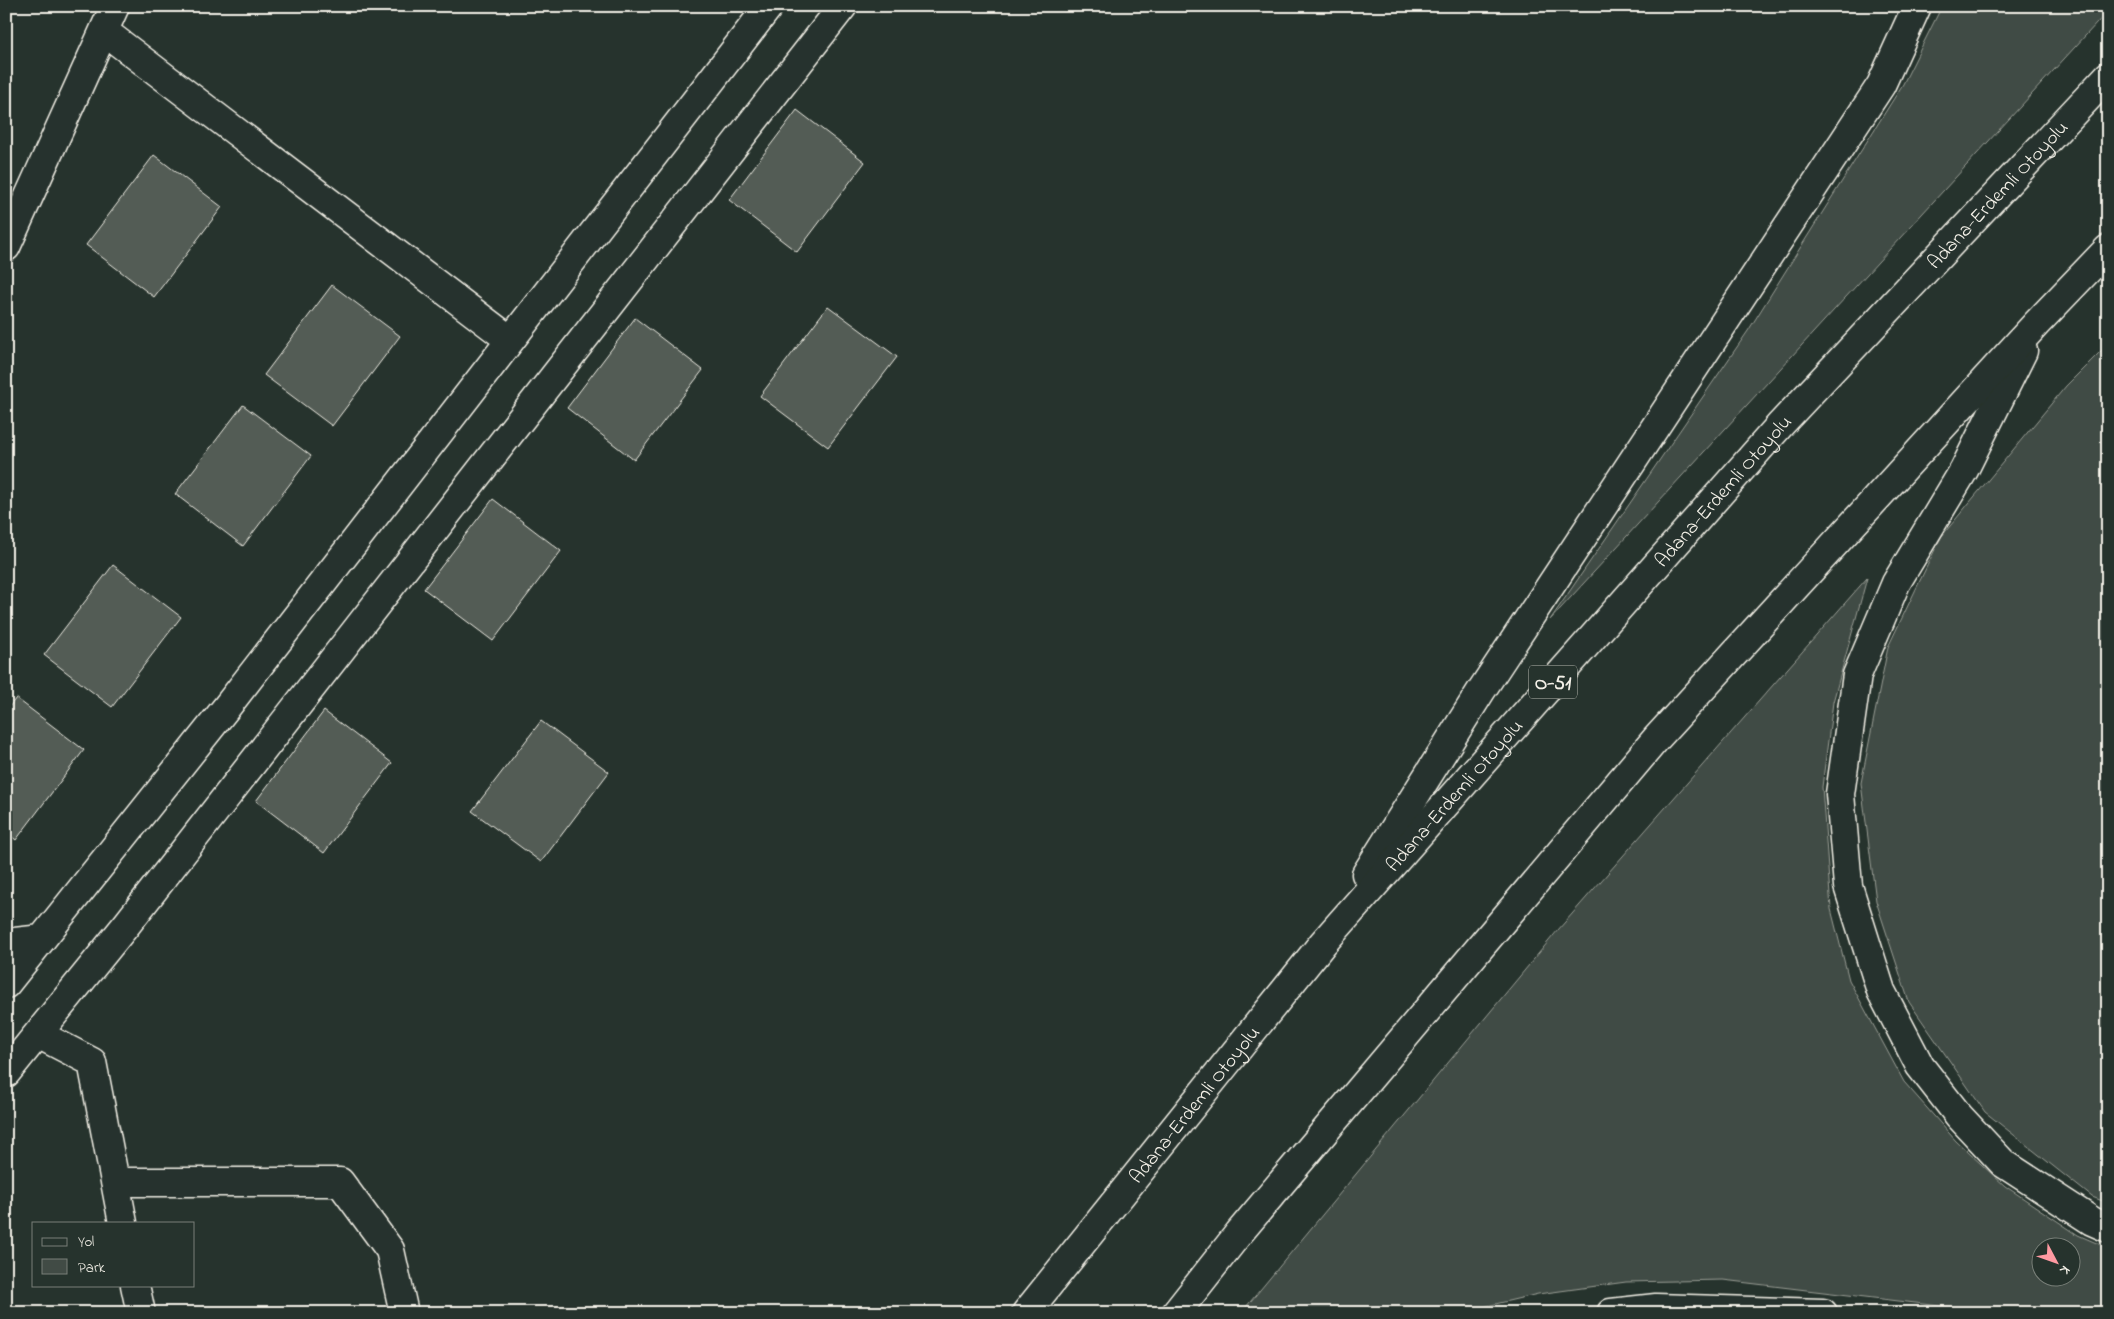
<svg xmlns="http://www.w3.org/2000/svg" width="2114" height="1319" font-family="'Indie Flower',sans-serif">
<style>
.green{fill:#414b45;stroke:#9a9e96;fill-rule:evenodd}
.building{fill:#525c55;stroke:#f4f1e8}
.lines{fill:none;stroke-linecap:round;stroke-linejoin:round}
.minor-casing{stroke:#f4f1e8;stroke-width:31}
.highway-casing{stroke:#f4f1e8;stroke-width:31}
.minor{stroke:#26332d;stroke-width:28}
.highway{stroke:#26332d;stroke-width:28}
.labels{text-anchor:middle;stroke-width:5;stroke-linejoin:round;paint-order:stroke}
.shield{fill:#26332d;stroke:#b6b8b0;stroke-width:1}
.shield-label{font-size:19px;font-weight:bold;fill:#f4f1e8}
.street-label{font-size:20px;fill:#f4f1e8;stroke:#26332d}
</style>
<rect width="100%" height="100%" fill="#26332d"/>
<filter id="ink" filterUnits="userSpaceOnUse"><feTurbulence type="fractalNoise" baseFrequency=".02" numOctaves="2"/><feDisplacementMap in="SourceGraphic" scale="10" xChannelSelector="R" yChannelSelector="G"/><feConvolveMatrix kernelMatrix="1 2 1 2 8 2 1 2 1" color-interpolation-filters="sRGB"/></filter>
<g filter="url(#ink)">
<path class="green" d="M 1942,6 L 2108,6 L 2108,11 L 1550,620 L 1748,331 L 1903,84 Z
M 2108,344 L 2108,1203 L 2092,1197 L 1985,1112 L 1909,1002 L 1876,901 L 1861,783 L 1888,647 L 1941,537 L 2066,386 Z
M 1867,578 L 1833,702 L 1822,787 L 1831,909 L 1849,980 L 1904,1082 L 1956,1141 L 2005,1186 L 2078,1235 L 2108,1248 L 2108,1313 L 1999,1313 L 1723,1280 L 1626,1282 L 1538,1294 L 1457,1313 L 1241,1313 L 1558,930 ZM 2042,1246 L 2072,1246 L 2072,1276 L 2042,1276 Z"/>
<path class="building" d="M 797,110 L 865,162 L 797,252 L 729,200 Z
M 154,155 L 222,207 L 154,297 L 86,245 Z
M 332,285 L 400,336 L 332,426 L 264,375 Z
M 828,306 L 897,357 L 828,447 L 760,396 Z
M 635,318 L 703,370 L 634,460 L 567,408 Z
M 243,405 L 311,456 L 243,546 L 175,494 Z
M 493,499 L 561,551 L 493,641 L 424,589 Z
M 113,565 L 181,617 L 112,707 L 44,655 Z
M 16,698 L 84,750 L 16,840 L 6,832 L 6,711 Z
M 324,711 L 392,763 L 324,853 L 256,801 Z
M 541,721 L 609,772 L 541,862 L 472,811 Z"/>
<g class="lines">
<g class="minor-casing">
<path id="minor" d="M 105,32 L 510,340
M 6,247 L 115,6
M 6,943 L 42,939
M 6,984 L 226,708 L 769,6
M 38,1034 L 92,1062 L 123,1223
M 6,1073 L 127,924 L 843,6
M 115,1182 L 340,1182 L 390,1250 L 404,1313
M 135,1285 L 141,1313"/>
</g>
<g class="highway-casing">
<g id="highway">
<path d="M 2023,351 L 1964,470 L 1896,583 L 1857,675 L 1840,794 L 1848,886 L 1881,991 L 1920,1066 L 1959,1116 L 2003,1163 L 2092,1221 L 2108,1228"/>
<path d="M 1366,874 L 1481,691 L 1881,85 L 1917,6"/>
<path id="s1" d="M 1026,1313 L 1323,943 L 1781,424 L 2108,76"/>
<path d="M 1176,1313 L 1239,1233 L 1656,739 L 2037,323 L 2108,249"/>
<path d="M 1611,1313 L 1656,1308 L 1823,1313"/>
</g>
</g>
<use href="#minor" class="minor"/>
<use href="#highway" class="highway"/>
</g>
</g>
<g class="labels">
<rect class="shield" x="1529" y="665.5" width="48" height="33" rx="4"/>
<g class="shield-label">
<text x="1553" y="689">O-51</text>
</g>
<g class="street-label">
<text dy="7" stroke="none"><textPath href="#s1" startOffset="1482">Adana-Erdemli Otoyolu</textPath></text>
<text dy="7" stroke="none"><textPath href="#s1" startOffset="1078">Adana-Erdemli Otoyolu</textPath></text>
<text dy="7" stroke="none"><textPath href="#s1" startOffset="672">Adana-Erdemli Otoyolu</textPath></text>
<text dy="7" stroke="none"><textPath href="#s1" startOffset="268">Adana-Erdemli Otoyolu</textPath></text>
</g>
</g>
<rect width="2114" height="1319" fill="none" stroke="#26332d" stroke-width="25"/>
<rect x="12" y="12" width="2089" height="1294" fill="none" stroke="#f4f1e8" stroke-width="2" filter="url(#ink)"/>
<rect x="32" y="1222" width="162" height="65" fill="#26332d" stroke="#787f78"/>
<rect x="42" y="1238" width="25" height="8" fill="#26332d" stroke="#787f78"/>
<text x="78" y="1246" font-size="15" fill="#f4f1e8">Yol</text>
<rect x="42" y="1259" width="25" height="15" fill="#414b45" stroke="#787f78"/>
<text x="78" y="1272" font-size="15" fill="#f4f1e8">Park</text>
<g transform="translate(2056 1262) rotate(131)"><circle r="24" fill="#26332d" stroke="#787f78"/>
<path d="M0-4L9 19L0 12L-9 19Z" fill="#ff9aa2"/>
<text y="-8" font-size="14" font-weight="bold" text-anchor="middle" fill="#f4f1e8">K</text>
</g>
</svg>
